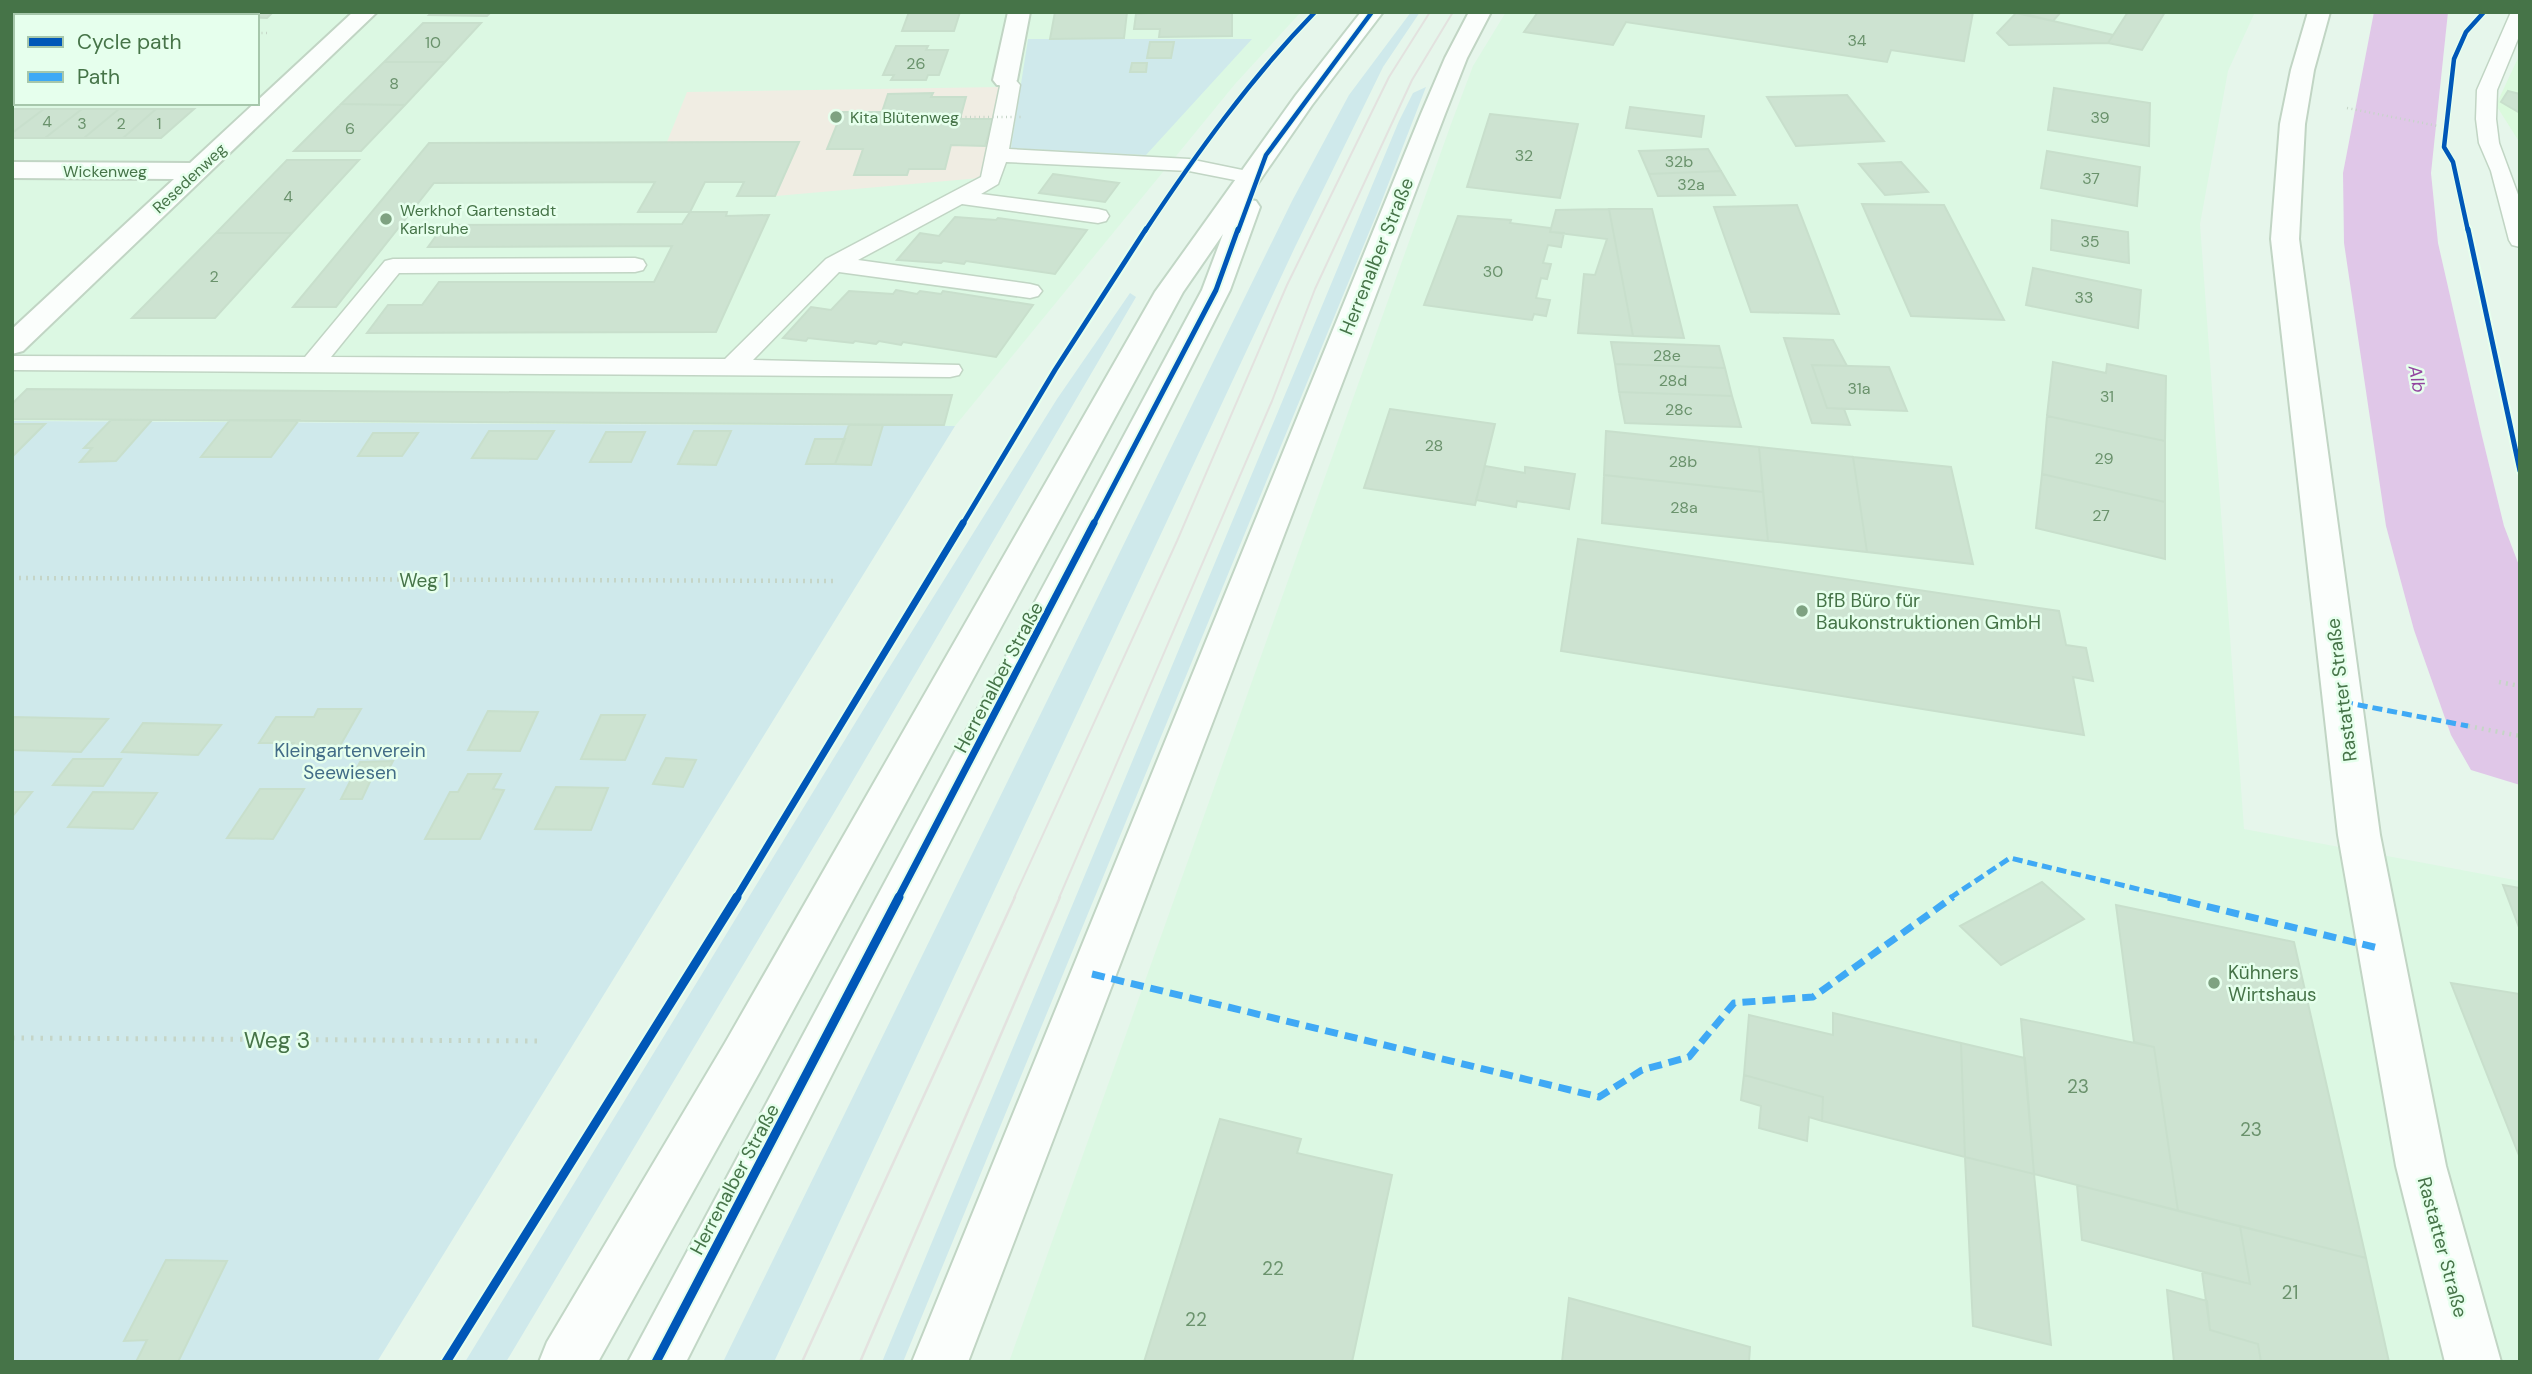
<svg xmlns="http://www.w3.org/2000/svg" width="2532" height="1374" font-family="'DM Sans',sans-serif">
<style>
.residential{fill:#dcf8e3;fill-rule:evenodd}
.commercial{fill:#dbfadd}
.education{fill:#f0ede3}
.green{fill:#cfe9eb}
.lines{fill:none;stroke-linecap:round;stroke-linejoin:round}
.river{fill:#e0c7e8;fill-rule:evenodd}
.building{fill:#cde3d1;stroke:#c8dfcc;stroke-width:2}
.service-casing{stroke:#c1d5c4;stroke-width:3}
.minor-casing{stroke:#c1d5c4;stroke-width:4}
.secondary-casing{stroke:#c2d7c6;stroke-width:4}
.path-far2{stroke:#c5d5c7;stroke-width:2.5;stroke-dasharray:1 3.5;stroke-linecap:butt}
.path-far1{stroke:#c5d5c7;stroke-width:4.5;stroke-dasharray:2 5;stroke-linecap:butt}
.path{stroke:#c5d5c7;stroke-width:5;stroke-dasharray:2.5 7;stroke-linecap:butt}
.service{fill:#fbfefc;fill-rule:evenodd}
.minor{fill:#fbfefc;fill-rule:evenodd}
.secondary{fill:#fbfefc;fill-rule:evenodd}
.tram-far1{stroke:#e3e2df;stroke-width:2}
.tram{stroke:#e3e2df;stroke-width:2.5}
.path-bridge{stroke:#c5d5c7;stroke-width:2.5;stroke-dasharray:1 3.5;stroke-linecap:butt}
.quiet-far1{stroke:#3fa9f5;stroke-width:5;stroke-dasharray:10 5;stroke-linecap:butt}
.quiet{stroke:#3fa9f5;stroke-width:7;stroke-dasharray:13 7;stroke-linecap:butt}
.cycleway-far3-casing{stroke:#e6ffed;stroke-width:7}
.cycleway-far2-casing{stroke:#e6ffed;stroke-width:9}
.cycleway-far1-casing{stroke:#e6ffed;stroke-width:11}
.cycleway-casing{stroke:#e6ffed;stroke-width:13}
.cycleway-far3{stroke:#0057b8;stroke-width:4.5}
.cycleway-far2{stroke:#0057b8;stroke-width:5}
.cycleway-far1{stroke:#0057b8;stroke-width:7}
.cycleway{stroke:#0057b8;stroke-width:9}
.poi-dot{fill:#7ea281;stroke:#e6ffed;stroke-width:2.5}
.labels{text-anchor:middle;stroke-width:5;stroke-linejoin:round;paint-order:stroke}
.number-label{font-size:16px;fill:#6a926c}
.far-poi-label{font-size:16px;fill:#467448;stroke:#e6ffed;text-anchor:start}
.far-street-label{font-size:16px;fill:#467448;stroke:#e6ffed}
.far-water-label{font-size:18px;font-style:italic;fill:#92469f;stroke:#e6ffed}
.street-label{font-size:19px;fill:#467448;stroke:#e6ffed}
.poi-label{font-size:19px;fill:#467448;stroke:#e6ffed;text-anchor:start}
.park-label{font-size:19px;fill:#426c87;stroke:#e6ffed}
.near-number-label{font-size:19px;fill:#6a926c}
.near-street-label{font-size:23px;fill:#467448;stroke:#e6ffed}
</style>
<rect width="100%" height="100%" fill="#e6f6eb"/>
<path class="residential" d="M 12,12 L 1301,12 L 1235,84 L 955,426 L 12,421 ZM 16,16 L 257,16 L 257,103 L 16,103 Z
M 1506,12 L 2255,12 L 2228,71 L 2200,224 L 2244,829 L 2520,881 L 2520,1362 L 1009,1362 L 1451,124 L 1473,66 Z"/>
<path class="commercial" d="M 2520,54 L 2520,143 L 2496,105 Z"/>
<path class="education" d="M 1001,87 L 980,178 L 776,196 L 800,141 L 667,142 L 687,92 Z"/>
<path class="green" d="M 1411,12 L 1420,12 L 1383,67 L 1295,247 L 774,1362 L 723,1362 L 1292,201 L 1349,95 Z
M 1028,39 L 1252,39 L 1146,155 L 1011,148 Z
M 1426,87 L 1377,213 L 903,1362 L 882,1362 L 1399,121 L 1413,93 Z
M 1130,293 L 1136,297 L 838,806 L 506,1362 L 465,1362 L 879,684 L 1057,399 Z
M 12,421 L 955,426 L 377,1362 L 12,1362 Z"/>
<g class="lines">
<path class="river" d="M 2374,12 L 2448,12 L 2431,173 L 2438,243 L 2482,436 L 2504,526 L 2520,568 L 2520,785 L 2471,770 L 2451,735 L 2414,630 L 2386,526 L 2344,243 L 2343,173 Z"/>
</g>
<path class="building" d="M 213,12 L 273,12 L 267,18 L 209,16 Z
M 432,12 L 491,12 L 487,16 L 429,15 Z
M 909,12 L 960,12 L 954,31 L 902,31 Z
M 1055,12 L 1127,12 L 1124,38 L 1050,39 Z
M 1160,12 L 1232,12 L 1232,36 L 1159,37 L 1160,29 L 1134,29 L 1136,14 Z
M 1538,12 L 1973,12 L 1964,61 L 1891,50 L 1887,62 L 1626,22 L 1613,45 L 1524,32 Z
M 2017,12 L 2061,12 L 2053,21 Z
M 2128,12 L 2165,12 L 2142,50 L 2108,43 Z
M 2016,13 L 2053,21 L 2113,35 L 2108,43 L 2009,45 L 1997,33 Z
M 423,23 L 481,23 L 445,62 L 384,62 Z
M 1150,42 L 1174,42 L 1171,58 L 1147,58 Z
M 896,46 L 928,46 L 926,50 L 948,50 L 939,75 L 928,75 L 926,80 L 891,80 L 894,75 L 883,75 Z
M 384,62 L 445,62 L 405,105 L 341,104 Z
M 1132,63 L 1147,63 L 1146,72 L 1130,72 Z
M 2054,88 L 2150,103 L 2149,146 L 2048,130 Z
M 2508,91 L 2520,94 L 2520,113 L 2501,102 Z
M 933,93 L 931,97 L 966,97 L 960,119 L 993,119 L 985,146 L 951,145 L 945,169 L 909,169 L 907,175 L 854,175 L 863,149 L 827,149 L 842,112 L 882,112 L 888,94 Z
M 1847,95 L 1884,141 L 1796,146 L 1767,97 Z
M 341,104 L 405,105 L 361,151 L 294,151 Z
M 1630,107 L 1704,116 L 1701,137 L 1626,128 Z
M 12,109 L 44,109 L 12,133 Z
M 44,109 L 82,109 L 45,138 L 12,138 L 12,133 Z
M 82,109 L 119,109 L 84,138 L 45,138 Z
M 119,109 L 156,109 L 123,138 L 84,138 Z
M 156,109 L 194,109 L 161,138 L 123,138 Z
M 1490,114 L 1578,124 L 1560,198 L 1467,187 Z
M 799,142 L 775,196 L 737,196 L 744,182 L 705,182 L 690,212 L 638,212 L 655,182 L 434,183 L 336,307 L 293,307 L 429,143 Z
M 1708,149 L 1721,171 L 1649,174 L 1639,151 Z
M 2047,151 L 2140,167 L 2137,206 L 2041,188 Z
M 287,160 L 359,160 L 292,233 L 216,233 Z
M 1901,162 L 1928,192 L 1885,195 L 1859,164 Z
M 1721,171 L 1735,195 L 1658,196 L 1649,174 Z
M 1053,174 L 1119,183 L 1105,202 L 1039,193 Z
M 1862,204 L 1944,205 L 2004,320 L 1911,316 Z
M 1797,205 L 1839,314 L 1751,312 L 1714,207 Z
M 1609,209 L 1633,336 L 1578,333 L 1584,274 L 1595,275 L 1607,239 L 1550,232 L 1556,210 Z
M 1609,209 L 1652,209 L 1684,338 L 1633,336 Z
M 690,212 L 727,212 L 726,216 L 769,215 L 716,332 L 367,333 L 388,305 L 422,305 L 439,282 L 654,282 L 672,246 L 428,247 L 444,225 L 682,224 Z
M 1458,216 L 1511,220 L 1510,223 L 1551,228 L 1550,232 L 1564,233 L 1561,247 L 1548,245 L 1543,263 L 1551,264 L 1547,279 L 1541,278 L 1536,298 L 1550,300 L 1546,316 L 1534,314 L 1532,320 L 1424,305 Z
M 955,217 L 996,220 L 998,218 L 1087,230 L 1055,274 L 966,261 L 964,264 L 943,261 L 941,263 L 897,260 L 920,233 L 939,236 Z
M 2052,220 L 2128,232 L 2129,263 L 2051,250 Z
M 216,233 L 292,233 L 215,318 L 132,318 Z
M 2033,268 L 2141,290 L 2138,328 L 2026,305 Z
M 896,290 L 917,294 L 920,291 L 941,294 L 943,291 L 1033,305 L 996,357 L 903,342 L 901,345 L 879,341 L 876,344 L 855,341 L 853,343 L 808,338 L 806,341 L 783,338 L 811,307 L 831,310 L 849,291 L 893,294 Z
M 1784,338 L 1833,340 L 1847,366 L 1812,365 L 1827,408 L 1844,409 L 1850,425 L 1812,423 Z
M 1611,342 L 1719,346 L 1725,368 L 1615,364 Z
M 2053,362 L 2106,373 L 2107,364 L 2166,376 L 2165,441 L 2047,416 Z
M 1615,364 L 1725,368 L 1732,396 L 1619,392 Z
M 1812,365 L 1889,367 L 1907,411 L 1827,408 Z
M 27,389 L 952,395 L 944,425 L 12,419 L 12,404 Z
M 1619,392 L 1732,396 L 1741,427 L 1625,423 Z
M 1390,409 L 1495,424 L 1475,505 L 1364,488 Z
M 2047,416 L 2165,441 L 2165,502 L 2042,474 Z
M 111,420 L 152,420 L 116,461 L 80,462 L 92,448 L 84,448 Z
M 230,420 L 299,420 L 271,457 L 201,457 Z
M 12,424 L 45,424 L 12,457 Z
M 849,425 L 883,425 L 871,465 L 835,464 Z
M 489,431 L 554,431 L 537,459 L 472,458 Z
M 694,431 L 731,431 L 716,465 L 678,464 Z
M 1606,431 L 1759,447 L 1763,492 L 1604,475 Z
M 606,432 L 645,432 L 631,462 L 590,462 Z
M 373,433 L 418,433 L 402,456 L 358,456 Z
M 815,439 L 845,439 L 835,464 L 806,464 Z
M 1759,447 L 1853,457 L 1867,552 L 1768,541 Z
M 1853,457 L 1951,467 L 1973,564 L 1867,552 Z
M 1485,466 L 1525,473 L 1525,467 L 1575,474 L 1569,509 L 1517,501 L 1516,507 L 1476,500 Z
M 2042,474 L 2165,502 L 2165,559 L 2036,528 Z
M 1604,475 L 1763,492 L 1768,541 L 1602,523 Z
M 1578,539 L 2059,611 L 2066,645 L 2086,648 L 2093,681 L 2073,677 L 2084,735 L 1561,651 Z
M 318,709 L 361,709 L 336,753 L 289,752 L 294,743 L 259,743 L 276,717 L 314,717 Z
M 488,711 L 538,712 L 520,751 L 468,750 Z
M 601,715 L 645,715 L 625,760 L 581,759 Z
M 12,717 L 108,719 L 81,752 L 12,750 Z
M 143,723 L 221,725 L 198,755 L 122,752 Z
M 666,758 L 696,760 L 683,787 L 653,784 Z
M 73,759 L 121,759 L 103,786 L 53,785 Z
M 393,761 L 387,773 L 374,773 L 362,799 L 341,799 L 360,762 Z
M 468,774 L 501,774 L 493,789 L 504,790 L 480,839 L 425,839 L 450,792 L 458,792 Z
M 556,787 L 608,788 L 591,830 L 535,829 Z
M 260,789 L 304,789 L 273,839 L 227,838 Z
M 12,792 L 32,792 L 12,817 Z
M 93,792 L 157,793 L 133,829 L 68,827 Z
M 2042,882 L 2084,919 L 2001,965 L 1960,926 Z
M 2503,885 L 2520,888 L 2520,930 Z
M 2116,905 L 2294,942 L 2366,1258 L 2178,1211 L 2154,1047 L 2134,1042 Z
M 2451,983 L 2520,994 L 2520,1158 Z
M 1833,1013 L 1961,1043 L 1965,1157 L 1822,1121 L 1823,1097 L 1744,1075 L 1749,1015 L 1833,1035 Z
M 2021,1019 L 2154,1047 L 2178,1211 L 2034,1174 Z
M 1961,1043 L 2025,1058 L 2034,1174 L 1965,1157 Z
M 1744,1075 L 1823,1097 L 1822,1121 L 1809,1117 L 1807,1141 L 1759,1128 L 1761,1106 L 1741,1100 Z
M 1220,1119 L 1301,1139 L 1297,1153 L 1392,1175 L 1352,1362 L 1144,1362 Z
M 1965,1157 L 2034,1174 L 2051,1345 L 1973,1326 Z
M 2077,1185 L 2240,1226 L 2250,1284 L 2082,1240 Z
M 2240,1226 L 2366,1258 L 2389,1362 L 2261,1362 L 2258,1344 L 2210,1330 L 2202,1272 L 2250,1284 Z
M 166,1260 L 227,1261 L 178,1362 L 136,1362 L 147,1340 L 124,1341 Z
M 2167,1290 L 2207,1301 L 2210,1330 L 2258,1344 L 2261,1362 L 2174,1362 Z
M 1569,1298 L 1750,1347 L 1749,1362 L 1562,1362 Z"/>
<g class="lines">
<g class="service-casing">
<path id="service" d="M 2511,12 L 2520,12 L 2520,34 L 2497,90 L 2496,119 L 2499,143 L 2520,200 L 2520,247 L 2512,245 L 2509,240 L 2491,171 L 2479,143 L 2476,119 L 2477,90 Z
M 1005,74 L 1012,76 L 1020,85 L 1009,149 L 1189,159 L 1257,173 L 1260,177 L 1257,181 L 1250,183 L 1189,171 L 1006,162 L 998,184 L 981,194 L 1098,209 L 1106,211 L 1109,216 L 1106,221 L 1098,223 L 962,204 L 858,260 L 1030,284 L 1038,286 L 1042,291 L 1038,296 L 1030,298 L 839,272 L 753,360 L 959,365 L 962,370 L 959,375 L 950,377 L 12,370 L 12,356 L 305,357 L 385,261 L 393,259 L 635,258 L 643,260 L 646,265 L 643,270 L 635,272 L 399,273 L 331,357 L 725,359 L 826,259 L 981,177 L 1000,86 L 996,80 Z"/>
</g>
<g class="minor-casing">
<path id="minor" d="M 353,12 L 377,12 L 23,351 L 12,354 L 12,329 L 174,179 L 12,178 L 12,162 L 190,163 Z
M 1008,12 L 1030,12 L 1017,80 L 1013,85 L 997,85 L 993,80 Z
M 1469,12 L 1491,12 L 1467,58 L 1445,114 L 968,1362 L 912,1362 L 1421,114 L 1445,58 Z
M 2308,12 L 2330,12 L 2314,70 L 2305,124 L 2299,239 L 2380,835 L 2446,1166 L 2501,1362 L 2445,1362 L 2396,1166 L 2338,835 L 2271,239 L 2280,124 L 2291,70 Z"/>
</g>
<g class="secondary-casing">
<path id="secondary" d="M 1361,12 L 1383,12 L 1312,105 L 1247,199 L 1256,201 L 1260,207 L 1230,290 L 686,1362 L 628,1362 L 1202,290 L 1223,234 L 1183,292 L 759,1073 L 598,1362 L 539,1362 L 547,1342 L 725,1043 L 1155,292 L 1296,95 Z"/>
</g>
<path class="path-far2" d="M 12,17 L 16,17
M 12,31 L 16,31
M 257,33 L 270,33
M 2347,108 L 2438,126"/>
<path class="path-far1" d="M 12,578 L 835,581
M 2499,682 L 2520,686
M 2468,726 L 2520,736"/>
<path class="path" d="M 12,1038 L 542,1041"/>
<use href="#service" class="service"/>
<use href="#minor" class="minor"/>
<use href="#secondary" class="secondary"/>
<path class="tram-far1" d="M 1014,898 L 1177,541 L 1287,285 L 1389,77 L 1430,12
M 1059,898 L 1272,401 L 1315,289 L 1412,80 L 1453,12"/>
<path class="tram" d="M 802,1362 L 1015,897
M 860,1362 L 1060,897"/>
<path class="path-bridge" d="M 961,117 L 1024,117"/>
<path class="quiet-far1" d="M 2343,702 L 2468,726
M 1950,898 L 2010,858 L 2175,898"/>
<path class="quiet" d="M 2168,897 L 2378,948
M 1092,974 L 1599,1097 L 1642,1070 L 1689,1057 L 1734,1003 L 1813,997 L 1953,897"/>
<g class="cycleway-far3-casing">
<path id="cycleway-far3" d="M 1145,231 C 1196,154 1250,79 1315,12
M 1238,231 L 1266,155 L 1372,12
M 2468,231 L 2453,162 L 2444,147 L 2454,59 L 2466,32 L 2484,12"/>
</g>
<g class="cycleway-far2-casing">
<path id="cycleway-far2" d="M 2468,229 L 2520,471
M 962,525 L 1055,370 L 1146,229
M 1093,525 L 1216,290 L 1238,229"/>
</g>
<g class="cycleway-far1-casing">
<path id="cycleway-far1" d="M 736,898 L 963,523
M 898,898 L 1094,523"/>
</g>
<g class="cycleway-casing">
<path id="cycleway" d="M 446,1362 L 737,897
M 656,1362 L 899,897"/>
</g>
<use href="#cycleway-far3" class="cycleway-far3"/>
<use href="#cycleway-far2" class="cycleway-far2"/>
<use href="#cycleway-far1" class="cycleway-far1"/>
<use href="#cycleway" class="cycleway"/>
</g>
<g class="poi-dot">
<circle cx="836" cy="117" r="7"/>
<circle cx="386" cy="219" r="7"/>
<circle cx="1802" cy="611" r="7"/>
<circle cx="2214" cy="983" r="7"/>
</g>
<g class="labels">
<g class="number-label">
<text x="1857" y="46">34</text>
<text x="433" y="48">10</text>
<text x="916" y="69">26</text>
<text x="394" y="89">8</text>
<text x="2100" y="123">39</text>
<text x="47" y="127">4</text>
<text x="82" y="129">3</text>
<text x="121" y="129">2</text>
<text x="159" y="129">1</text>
<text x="350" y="134">6</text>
<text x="1524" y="161">32</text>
<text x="1679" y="167">32b</text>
<text x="2091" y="184">37</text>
<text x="1691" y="190">32a</text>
<text x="288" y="202">4</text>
<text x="2090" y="247">35</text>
<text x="1493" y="277">30</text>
<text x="214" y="282">2</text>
<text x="2084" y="303">33</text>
<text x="1667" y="361">28e</text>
<text x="1673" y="386">28d</text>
<text x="1859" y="394">31a</text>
<text x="2107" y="402">31</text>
<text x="1679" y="415">28c</text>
<text x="1434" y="451">28</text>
<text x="2104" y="464">29</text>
<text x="1683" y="467">28b</text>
<text x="1684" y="513">28a</text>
<text x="2101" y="521">27</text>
</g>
<g class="far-poi-label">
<text x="850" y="123">Kita Blütenweg</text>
<text x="400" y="216">Werkhof Gartenstadt<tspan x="400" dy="18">Karlsruhe</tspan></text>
</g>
<g class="far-street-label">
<text x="105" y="177">Wickenweg</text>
<text transform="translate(189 178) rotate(-43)" y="6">Resedenweg</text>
</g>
<g class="far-water-label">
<text transform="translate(2417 379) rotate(79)" y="6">Alb</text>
</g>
<g class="street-label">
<text transform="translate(1376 256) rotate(-68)" y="7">Herrenalber Straße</text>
<text x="424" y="587">Weg 1</text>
<text transform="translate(998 677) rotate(-62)" y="7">Herrenalber Straße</text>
<text transform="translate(2341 690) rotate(-97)" y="7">Rastatter Straße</text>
<text transform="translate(734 1179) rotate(-62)" y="7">Herrenalber Straße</text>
<text transform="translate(2443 1247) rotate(75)" y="7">Rastatter Straße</text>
</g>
<g class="poi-label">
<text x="1816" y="607">BfB Büro für<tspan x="1816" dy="22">Baukonstruktionen GmbH</tspan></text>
<text x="2228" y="979">Kühners<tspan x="2228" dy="22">Wirtshaus</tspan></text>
</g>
<g class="park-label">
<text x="350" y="757">Kleingartenverein<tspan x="350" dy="22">Seewiesen</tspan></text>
</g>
<g class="near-number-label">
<text x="2078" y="1093">23</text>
<text x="2251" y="1136">23</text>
<text x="1273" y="1275">22</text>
<text x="2290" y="1299">21</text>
<text x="1196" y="1326">22</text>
</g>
<g class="near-street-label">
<text x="277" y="1048">Weg 3</text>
</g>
</g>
<rect width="2532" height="1374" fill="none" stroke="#467448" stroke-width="28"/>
<rect x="14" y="14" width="245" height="91" fill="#e6ffed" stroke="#a6c7ab" stroke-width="2"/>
<rect x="28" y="37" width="35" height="10" fill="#0057b8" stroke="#a6c7ab" stroke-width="2"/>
<text x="77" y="49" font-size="21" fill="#467448">Cycle path</text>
<rect x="28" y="72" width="35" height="10" fill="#3fa9f5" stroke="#a6c7ab" stroke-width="2"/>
<text x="77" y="84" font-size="21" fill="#467448">Path</text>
</svg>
